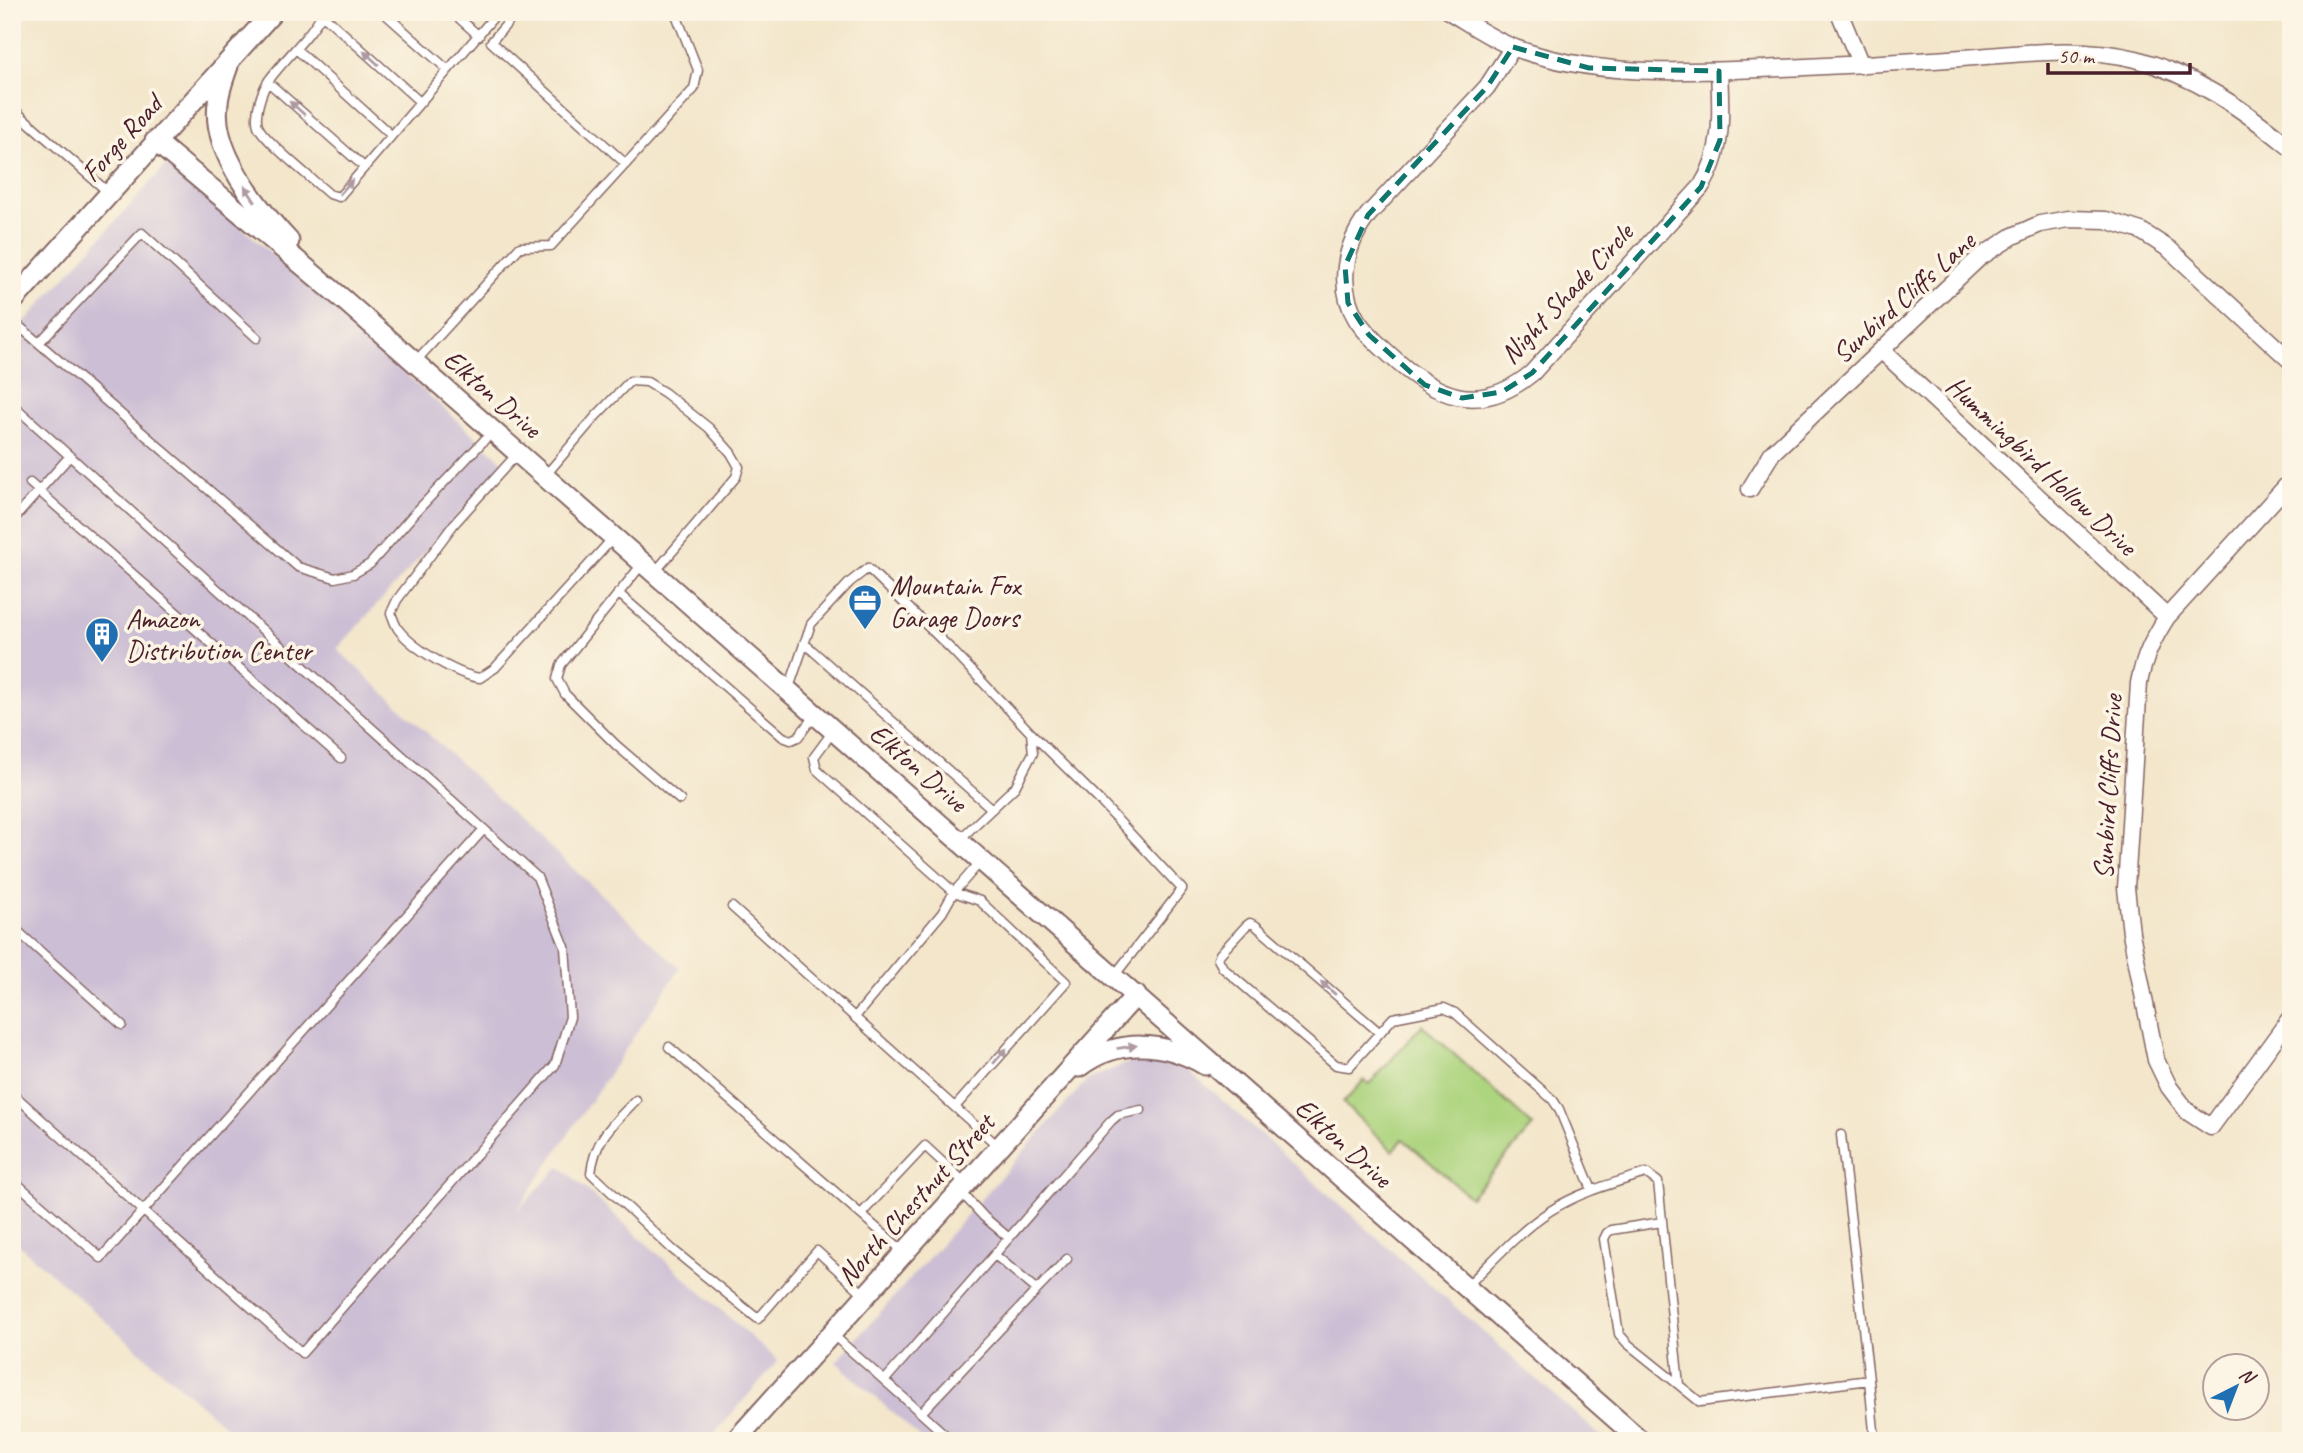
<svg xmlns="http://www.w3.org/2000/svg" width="2303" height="1453" font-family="Caveat,sans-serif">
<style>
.industrial{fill:#ccbed4}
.green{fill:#add47f;stroke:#7c7a55;stroke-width:2}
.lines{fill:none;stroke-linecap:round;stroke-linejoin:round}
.service-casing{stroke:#856563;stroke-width:11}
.minor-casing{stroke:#856563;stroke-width:19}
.tertiary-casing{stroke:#856563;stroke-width:23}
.service{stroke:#fff;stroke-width:8}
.minor{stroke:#fff;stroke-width:16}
.tertiary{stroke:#fff;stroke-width:19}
.oneway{fill:#ae9aa0}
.marked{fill:none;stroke:#0f766e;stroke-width:5;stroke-dasharray:14 9;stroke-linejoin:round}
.labels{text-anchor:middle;stroke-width:7;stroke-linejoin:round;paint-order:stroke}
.street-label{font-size:28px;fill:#4a1f2b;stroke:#fcf5e5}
.poi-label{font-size:28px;fill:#4a1f2b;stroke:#fcf5e5;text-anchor:start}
</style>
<rect width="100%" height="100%" fill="#fcf5e5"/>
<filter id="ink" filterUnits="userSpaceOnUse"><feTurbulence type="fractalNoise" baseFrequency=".0143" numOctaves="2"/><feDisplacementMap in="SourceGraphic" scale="14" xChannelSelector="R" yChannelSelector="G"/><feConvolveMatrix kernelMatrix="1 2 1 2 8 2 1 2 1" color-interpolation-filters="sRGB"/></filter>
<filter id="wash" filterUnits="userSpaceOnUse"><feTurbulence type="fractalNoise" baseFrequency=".00686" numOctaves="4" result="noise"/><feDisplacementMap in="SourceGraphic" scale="28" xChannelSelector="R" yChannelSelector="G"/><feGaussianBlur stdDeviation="1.57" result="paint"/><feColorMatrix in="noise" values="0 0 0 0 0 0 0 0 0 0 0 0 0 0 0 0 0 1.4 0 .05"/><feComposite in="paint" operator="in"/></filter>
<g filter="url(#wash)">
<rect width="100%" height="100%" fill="#f3e6cb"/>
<path class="industrial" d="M 169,162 L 505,463 L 337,649 L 680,968 L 516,1212 L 560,1166 L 778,1361 L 708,1441 L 242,1441 L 12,1239 L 12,336 Z
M 1162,1060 L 1185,1067 L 1606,1441 L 924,1441 L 836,1362 L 1087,1080 L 1132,1061 Z"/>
<path class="green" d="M 1422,1025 L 1533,1126 L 1470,1197 L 1403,1139 L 1393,1151 L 1343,1103 L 1364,1080 L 1370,1084 Z"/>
</g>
<g filter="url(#ink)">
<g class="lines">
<g class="service-casing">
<path id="service" d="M 323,12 C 309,38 286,57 269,80 C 262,90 254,114 258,126 C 263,140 315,181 329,194 L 339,197 L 498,12
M 383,12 L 448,70
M 452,12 L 479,36
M 532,12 L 529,16 L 511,19 L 491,42 L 626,164
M 322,14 L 420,102
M 296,49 L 391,135
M 268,82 L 363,166
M 12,108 L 109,193
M 12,320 L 298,567 L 335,578 L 353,574 L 370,564 L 414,514 L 492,432
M 39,343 L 142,233 L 257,338
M 415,362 L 520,247 L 551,246 L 694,89 L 698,70 L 675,12
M 12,404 L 537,877 L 565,947 L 570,1017 L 555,1065 L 302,1353 L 12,1093
M 518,453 L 454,524 L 397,600 L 391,613 C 393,618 395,625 398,629 C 412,648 457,675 480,678 L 495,668 L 614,537
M 545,476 L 596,416 L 630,381 L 647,382 L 665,393 L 709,428 L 731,453 L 739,467 L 736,477 L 655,572
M 30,483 L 341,758
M 12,521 L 70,456
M 643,563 L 561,665 L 557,679 L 565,694 L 616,745 L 680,800
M 618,593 L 783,737 L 791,740 L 798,737 L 815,715
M 804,643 L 992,809
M 789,688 L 811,624 L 850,582 L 868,568 L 953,651 L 1031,733 L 1033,753 L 1015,787 L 959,840
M 834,730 L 814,757 L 817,770 L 954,892 L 982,860
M 1031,733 L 1099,800 L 1182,889 L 1114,976
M 732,907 L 999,1147
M 12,926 L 122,1025
M 855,1017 L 942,913 L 954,892 L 980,901 L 1066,982 L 955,1107
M 1380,1033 L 1255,925 L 1250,923 L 1246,926 L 1220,954 L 1218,959 L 1223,968 L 1336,1065 L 1349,1067 L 1393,1018 L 1444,1008 L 1455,1013 L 1553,1100 L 1559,1109 L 1592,1190
M 669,1047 L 904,1252
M 636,1100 C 613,1124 595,1138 591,1173 L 672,1249 L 758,1319 L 817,1251 L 866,1296
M 12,1179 L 101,1258 L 484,829
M 961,1192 L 984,1217 L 1009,1238
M 861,1214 L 925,1146 L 965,1183
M 1662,1222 L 1611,1230 L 1607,1233 L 1604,1239 L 1619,1334 L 1628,1344 L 1679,1385
M 1466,1287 C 1493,1261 1519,1231 1550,1211 C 1579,1192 1614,1183 1646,1173 L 1658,1182 L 1679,1385 L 1700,1402 L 1869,1380 L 1841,1135
M 1037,1290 L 1067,1259
M 832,1334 L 921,1413
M 885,1380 L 1111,1121 L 1118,1115 L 1141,1110
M 1869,1380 L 1875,1441
M 952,1441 L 921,1413 L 1037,1290 L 995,1255"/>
</g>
<g class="minor-casing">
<path id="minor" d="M 1450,12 C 1470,24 1493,40 1515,48 C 1595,77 1678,72 1761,69 C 1828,66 1895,63 1962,58 C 2019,54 2080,45 2136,59 C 2194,75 2245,110 2291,148
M 1839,12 L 1861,65
M 1513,47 L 1487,87 L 1368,215 C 1345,245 1336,286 1357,320 C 1366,334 1378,344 1390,355 C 1435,397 1479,417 1532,373 L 1701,187 C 1724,151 1721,113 1719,71
M 1882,351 L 2167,617
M 2291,481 L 2167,617 C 2153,639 2144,657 2139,683 L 2126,888 L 2131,933 L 2156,1060 L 2169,1087 L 2188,1112 L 2211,1127 L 2291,1017
M 1750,489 L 1772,453 L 1979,258 L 2013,236 L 2040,224 L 2069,219 L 2106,220 L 2141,231 L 2169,249 L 2291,361"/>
</g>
<g class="tertiary-casing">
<path id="tertiary" d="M 228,66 C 224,78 219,90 218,103 C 211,152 258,208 289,241
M 155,141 L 344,300 L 1641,1441
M 12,302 L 273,12
M 1079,1067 C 1117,1038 1164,1041 1205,1065
M 735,1441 L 1136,995"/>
</g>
<use href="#service" class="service"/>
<use href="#minor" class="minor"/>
<use href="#tertiary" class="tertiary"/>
</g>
<defs><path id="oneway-solid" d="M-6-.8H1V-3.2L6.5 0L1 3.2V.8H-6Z" transform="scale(1.75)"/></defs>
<g class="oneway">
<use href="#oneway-solid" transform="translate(371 58) rotate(-138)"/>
<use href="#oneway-solid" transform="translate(297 108) rotate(-138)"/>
<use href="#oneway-solid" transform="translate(346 187) rotate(-49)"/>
<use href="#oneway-solid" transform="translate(250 194) rotate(-123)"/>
<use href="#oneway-solid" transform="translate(1328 988) rotate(-139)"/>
<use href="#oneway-solid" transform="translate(1127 1047) rotate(-9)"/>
<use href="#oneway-solid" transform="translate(1000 1056) rotate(-49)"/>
</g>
</g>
<path class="marked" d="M 1513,47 L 1589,68 L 1719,71 L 1720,140 L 1701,187 L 1532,373 L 1502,392 L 1462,398 L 1425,385 L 1369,335 L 1348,303 L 1345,266 L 1368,215 L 1487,87 Z"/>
<defs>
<g id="office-pin" transform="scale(1.75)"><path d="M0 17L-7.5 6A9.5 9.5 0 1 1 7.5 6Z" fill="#1f6fb2" stroke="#fcf5e5"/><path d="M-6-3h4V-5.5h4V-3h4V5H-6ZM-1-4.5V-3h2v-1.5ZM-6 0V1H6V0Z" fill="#fff"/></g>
<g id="building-pin" transform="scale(1.75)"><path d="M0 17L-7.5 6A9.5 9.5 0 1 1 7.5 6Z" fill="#1f6fb2" stroke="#fcf5e5"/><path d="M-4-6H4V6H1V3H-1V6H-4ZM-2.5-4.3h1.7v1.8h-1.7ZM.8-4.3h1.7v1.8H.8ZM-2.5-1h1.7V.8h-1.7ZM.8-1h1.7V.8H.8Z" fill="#fff"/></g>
</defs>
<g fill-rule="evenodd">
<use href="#office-pin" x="865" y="601"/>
<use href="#building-pin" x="102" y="634"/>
</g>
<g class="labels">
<g class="street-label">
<text transform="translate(121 138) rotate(-48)" y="10">Forge Road</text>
<text transform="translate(1566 293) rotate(-47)" y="10">Night Shade Circle</text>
<text transform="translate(1903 297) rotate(-42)" y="10">Sunbird Cliffs Lane</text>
<text transform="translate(493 393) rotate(41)" y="10">Elkton Drive</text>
<text transform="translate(2042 465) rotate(43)" y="10">Hummingbird Hollow Drive</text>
<text transform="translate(919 767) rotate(41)" y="10">Elkton Drive</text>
<text transform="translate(2107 787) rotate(-87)" y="10">Sunbird Cliffs Drive</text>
<text transform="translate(1344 1142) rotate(42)" y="10">Elkton Drive</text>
<text transform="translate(915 1199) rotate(-48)" y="10">North Chestnut Street</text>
</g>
<g class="poi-label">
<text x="890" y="595">Mountain Fox<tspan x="890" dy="32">Garage Doors</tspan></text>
<text x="126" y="628">Amazon<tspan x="126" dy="32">Distribution Center</tspan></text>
</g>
</g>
<rect width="2303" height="1453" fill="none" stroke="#fcf5e5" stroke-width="42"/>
<g transform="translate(2236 1387) rotate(42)"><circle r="33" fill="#fcf5e5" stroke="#b59f9b" stroke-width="2"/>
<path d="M0-5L12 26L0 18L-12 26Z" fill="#1f6fb2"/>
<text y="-10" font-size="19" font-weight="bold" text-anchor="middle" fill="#4a1f2b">N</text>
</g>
<path d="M2048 63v10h142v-10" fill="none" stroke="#4a1f2b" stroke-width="3.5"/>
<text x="2058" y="63" font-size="21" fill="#4a1f2b" stroke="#fcf5e5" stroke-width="5" paint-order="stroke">50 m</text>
</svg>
